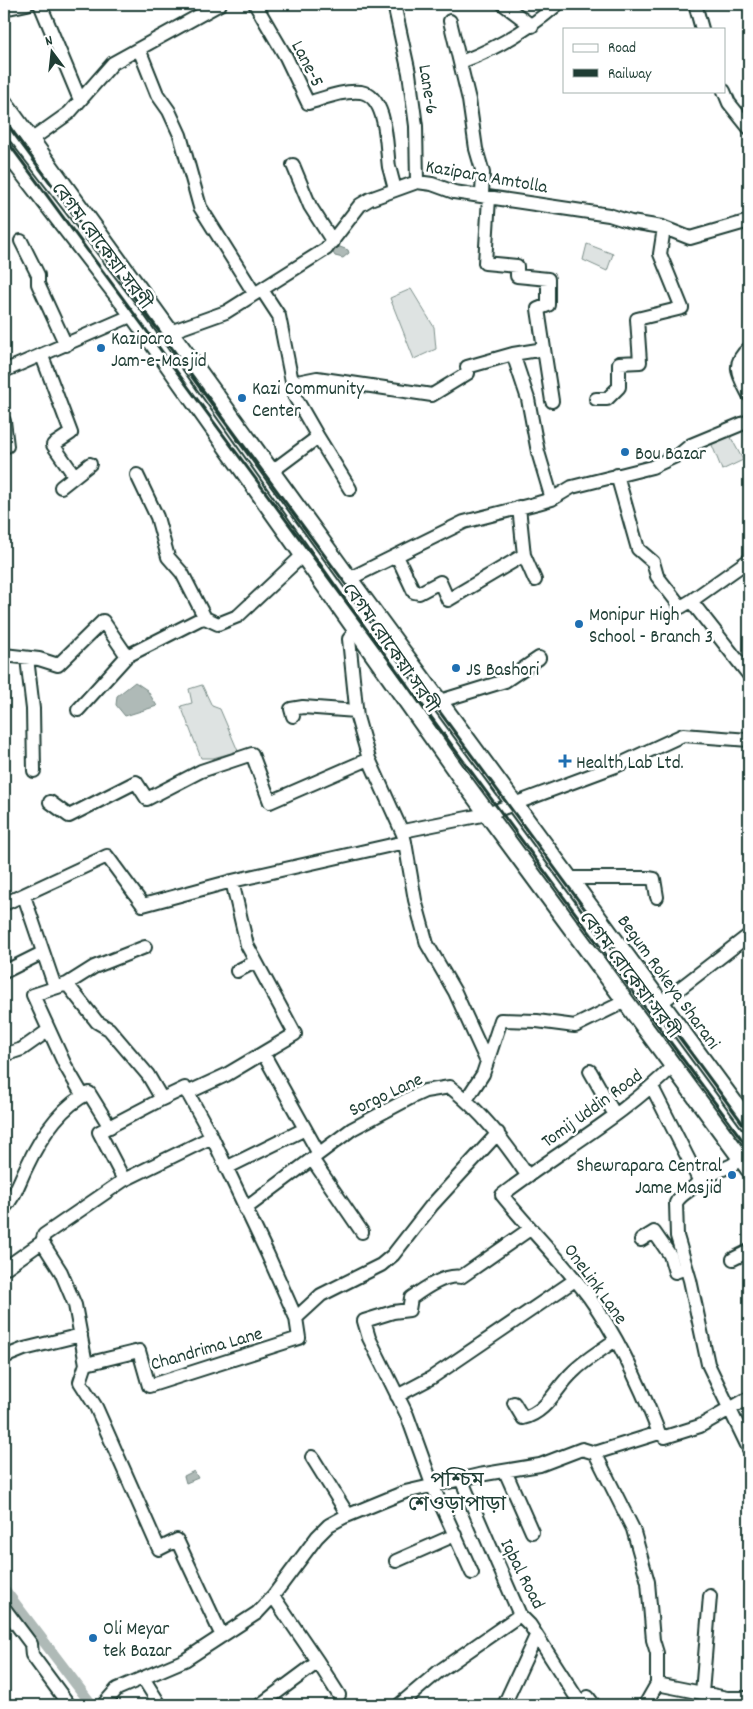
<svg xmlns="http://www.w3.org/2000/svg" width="753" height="1709" font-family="Dekko,'Noto Sans Bengali',sans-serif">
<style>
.green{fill:#dee3e2;stroke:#7e908b}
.water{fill:#afbab7;stroke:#758883}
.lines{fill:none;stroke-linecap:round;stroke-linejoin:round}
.canal{stroke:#afbab7;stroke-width:11}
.minor-casing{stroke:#1f3d34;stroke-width:16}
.major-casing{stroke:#1f3d34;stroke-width:20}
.minor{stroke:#fff;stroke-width:12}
.major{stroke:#fff;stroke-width:16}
.rail{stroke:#1f3d34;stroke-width:3}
.poi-dot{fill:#1f6fb2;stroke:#fff;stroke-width:2}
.labels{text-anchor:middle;stroke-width:5;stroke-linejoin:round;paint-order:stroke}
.street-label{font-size:19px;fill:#1f3d34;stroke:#fff}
.poi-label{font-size:19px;fill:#1f3d34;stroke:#fff;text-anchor:start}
.quarter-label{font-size:21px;fill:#1f3d34;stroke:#fff}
</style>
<rect width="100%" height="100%" fill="#fff"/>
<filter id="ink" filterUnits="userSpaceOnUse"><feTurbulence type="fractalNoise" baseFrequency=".02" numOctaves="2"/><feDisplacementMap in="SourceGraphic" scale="10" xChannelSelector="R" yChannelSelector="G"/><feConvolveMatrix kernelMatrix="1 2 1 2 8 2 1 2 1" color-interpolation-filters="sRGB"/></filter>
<g filter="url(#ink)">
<path class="green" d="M 587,244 L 613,254 L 607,271 L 583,260 Z
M 411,289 L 434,327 L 436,349 L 414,359 L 390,298 Z
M 728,432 L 743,460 L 722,470 L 710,440 Z
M 202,685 L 212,706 L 220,709 L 238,751 L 213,758 L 201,758 L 181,706 L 192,703 L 189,689 Z"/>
<path class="water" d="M 340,247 L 348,250 L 349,253 L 343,258 L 335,256 L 331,249 Z
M 135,682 L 147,690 L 157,706 L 125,716 L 116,705 L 117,696 Z
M 194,1471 L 198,1478 L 186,1483 L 184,1476 Z"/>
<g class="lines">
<path class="canal" d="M 4,1589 L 92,1705"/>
<g class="minor-casing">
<path id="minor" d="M 40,4 L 80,100
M 255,4 L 286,57 L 308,103 C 325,98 343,90 361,92 C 388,97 386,147 389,167 C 391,174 393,182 395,189
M 394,4 L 409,73 L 416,126 L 417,182
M 503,4 L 532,26
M 695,4 L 702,29
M 4,9 L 27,4
M 450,21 L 469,100 L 476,149 L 483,173 L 482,194
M 139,49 L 157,94 L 169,111 L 180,135 L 200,207 L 254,293
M 461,62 C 498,48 528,30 558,4
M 724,91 L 729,103 L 749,128
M 31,140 L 69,113 L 113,63 L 220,4
M 293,165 L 310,206 L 333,242
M 21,241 L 38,275 L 38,284 L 66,345
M 262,290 L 279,316 L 295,397 L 318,437
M 170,332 L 226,312 L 326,249 L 360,205 L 370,199 L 417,182 L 432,184 L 454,192 L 609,215 L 631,222 L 662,227 L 690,238 L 749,221
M 749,348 C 730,364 739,376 749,395
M 544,349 L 552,401
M 513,354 L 528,399 L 538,452 L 552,499
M 42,356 L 71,433 L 53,445 L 74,475
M 4,371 L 133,315
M 292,383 L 317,378 L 432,395 L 468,373 L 467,367 L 513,354 L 544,349 L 538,309 L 548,305 L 548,279 L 517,276 L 517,266 L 485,263 L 489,198
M 596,399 L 607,399 L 619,387 L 619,363 L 640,362 L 637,319 L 682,308 L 660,254 L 664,228
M 4,421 L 7,446
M 271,472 L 318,437 L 350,489
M 137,475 L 157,517 L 168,557 L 182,573 L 205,618
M 617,475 L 638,549 L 653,562 L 657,576 L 681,607 L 691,601 L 749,675
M 61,487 L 90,464
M 519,507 L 524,555 L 535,580
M 397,556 L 414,592 L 419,593 L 440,582 L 448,600 L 524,555
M 349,579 L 464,522 L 538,503 L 552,499 L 572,487 L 652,467 L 680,454 L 691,445 L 749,421
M 691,601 L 749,560
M 357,631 L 349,639 L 357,717 L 369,759 L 403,834
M 4,655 L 39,659 L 58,665 L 103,621 L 127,656 L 200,619 L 205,618 L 218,624 L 238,616 L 303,555
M 27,658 L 33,709 L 34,771
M 440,701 L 505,681 L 539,658
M 78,710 L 127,656
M 293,716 L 291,709 L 303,707 L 356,711
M 50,802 L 69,816 L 136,782 L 147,799 L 201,771 L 252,754 L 270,802 L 369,759
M 405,842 L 415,900 L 427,944 L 455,992 L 487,1062 L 483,1074 L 466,1100
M 571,878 L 648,878 L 654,879 L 657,897
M 24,896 L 55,987
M 4,904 L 107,856 L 143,905 L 232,881 L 405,842 L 403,834 L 408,830 L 487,814 L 616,766 L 683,735 L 749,740
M 237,971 L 255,962
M 4,972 L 42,953
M 67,984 L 97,1022 L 109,1029 L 148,1075 L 162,1099 L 185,1088 L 212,1137 L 267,1253 L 296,1318 L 299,1338 L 149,1386 L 139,1351 L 86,1364
M 661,1003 L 749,935
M 263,1053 L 318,1152
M 4,1055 L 22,1049 L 49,1030
M 487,1062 L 501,1020 L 537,1021 L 575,1026 L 626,1001
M 590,1071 L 615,1115
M 652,1087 L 699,1180 L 732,1165 L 741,1158
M 187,1093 L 226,1075 L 295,1034 L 247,945 L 232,881
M 83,1096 L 65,1065 L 33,995 L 67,984 L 94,967 L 145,947
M 312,1159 L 362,1232
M 226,1168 L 305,1129
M 124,1180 L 99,1132 L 162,1099
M 699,1180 C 695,1190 681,1192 676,1203 L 677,1236 L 690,1280 L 708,1364 L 749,1449
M 4,1208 C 15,1197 19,1182 26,1168 C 39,1140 59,1107 89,1093 L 110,1127
M 245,1209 L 352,1129 L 414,1096 L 425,1091 L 450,1087 C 482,1112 505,1142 527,1175
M 641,1240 L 654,1232 L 670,1255 L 675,1272 L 686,1268
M 42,1242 L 61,1272 L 75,1305 L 86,1364 L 80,1382 L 96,1407 L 159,1549 L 177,1540 L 222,1636
M 733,1259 L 749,1251
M 4,1269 L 42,1242 L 44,1235 L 124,1180 L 212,1137
M 296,1318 L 321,1295 L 381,1265 L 393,1255 L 432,1205 L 498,1133
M 4,1357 L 24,1349 L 81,1335
M 397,1396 L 431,1378 L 575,1280
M 514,1403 L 523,1418 C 548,1412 556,1387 574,1371 C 586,1359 602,1350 615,1340
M 659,1433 C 641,1387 618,1337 589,1297 C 562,1261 530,1230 502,1195 C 559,1151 624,1116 674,1065
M 595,1453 L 633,1529 L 648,1582 L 653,1640 L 657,1653 L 657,1684 L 645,1705
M 312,1457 L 348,1515
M 505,1471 L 532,1532
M 461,1479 L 520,1615 L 530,1625 L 580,1703
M 396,1561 L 455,1535
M 472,1573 L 433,1487 L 407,1415 L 369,1338 L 364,1321 L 393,1312 L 409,1310 L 411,1298 C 425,1288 445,1274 461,1277 L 530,1229
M 4,1608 L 31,1644 L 32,1655 L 69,1705
M 318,1662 L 339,1695
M 143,1678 L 160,1705
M 657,1684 L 727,1698 L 749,1698
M 702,1693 L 710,1596
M 103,1705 L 117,1689 L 185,1660 L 257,1613 L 273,1596 L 317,1537 L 329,1525 L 344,1517 L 405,1492 L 479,1475 L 540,1465 L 582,1449 L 595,1453 L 659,1433 L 665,1437 L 700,1426 L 749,1398
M 260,1705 L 318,1662 L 273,1596
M 399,1705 L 438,1672 L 520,1615
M 504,1705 L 536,1636
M 578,1705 L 588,1697 L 594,1705"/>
</g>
<g class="major-casing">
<path id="major" d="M 4,103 L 349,579 L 749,1123
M 4,148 L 133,315 L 464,782 L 749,1169"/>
</g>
<use href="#minor" class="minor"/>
<use href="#major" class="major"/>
<path class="rail" d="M 4,120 L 749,1132
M 4,137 L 749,1149"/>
</g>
</g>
<g class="poi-dot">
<circle cx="101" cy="348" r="5"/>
<circle cx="242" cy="398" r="5"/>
<circle cx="625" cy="452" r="5"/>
<circle cx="579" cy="624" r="5"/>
<circle cx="456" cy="668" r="5"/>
<path d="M562.5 753.5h5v5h5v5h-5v5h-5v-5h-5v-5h5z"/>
<circle cx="732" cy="1175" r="5"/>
<circle cx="93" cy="1638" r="5"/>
</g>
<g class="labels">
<g class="street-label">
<text transform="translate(309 63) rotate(63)" y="7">Lane-5</text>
<text transform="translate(430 89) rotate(81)" y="7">Lane-6</text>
<text transform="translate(487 175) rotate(10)" y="7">Kazipara Amtolla</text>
<text transform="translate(103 245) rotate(53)" y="7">বেগম রোকেয়া সরণী</text>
<text transform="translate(392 647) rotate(55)" y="7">বেগম রোকেয়া সরণী</text>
<text transform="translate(631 974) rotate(53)" y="7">বেগম রোকেয়া সরণী</text>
<text transform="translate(670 981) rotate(54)" y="7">Begum Rokeya Sharani</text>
<text transform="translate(385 1093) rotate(-25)" y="7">Sorgo Lane</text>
<text transform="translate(591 1107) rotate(-36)" y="7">Tomij Uddin Road</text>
<text transform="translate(597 1283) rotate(54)" y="7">OneLink Lane</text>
<text transform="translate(206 1347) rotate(-16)" y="7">Chandrima Lane</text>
<text transform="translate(524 1573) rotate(63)" y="7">Iqbal Road</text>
</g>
<g class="poi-label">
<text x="111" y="344">Kazipara<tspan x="111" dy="22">Jam-e-Masjid</tspan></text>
<text x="252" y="394">Kazi Community<tspan x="252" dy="22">Center</tspan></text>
<text x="635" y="459">Bou Bazar</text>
<text x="589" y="620">Monipur High<tspan x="589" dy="22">School - Branch 3</tspan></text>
<text x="466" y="675">JS Bashori</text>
<text x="576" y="768">Health Lab Ltd.</text>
<text x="722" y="1171" text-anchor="end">Shewrapara Central<tspan x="722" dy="22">Jame Masjid</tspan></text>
<text x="103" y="1634">Oli Meyar<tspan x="103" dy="22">tek Bazar</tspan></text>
</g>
<g class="quarter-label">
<text x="457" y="1486">পশ্চিম<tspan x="457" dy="24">শেওড়াপাড়া</tspan></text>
</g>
</g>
<rect width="753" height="1709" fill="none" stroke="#fff" stroke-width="20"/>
<rect x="10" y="10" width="733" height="1689" fill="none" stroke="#1f3d34" stroke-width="2" filter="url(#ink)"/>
<rect x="563" y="28" width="162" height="65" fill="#ffffff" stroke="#a5b1ae"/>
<rect x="573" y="44" width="25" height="8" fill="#ffffff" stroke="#a5b1ae"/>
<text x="608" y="52" font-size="15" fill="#1f3d34">Road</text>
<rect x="573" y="69" width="25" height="8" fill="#1f3d34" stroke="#a5b1ae"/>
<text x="608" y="78" font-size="15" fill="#1f3d34">Railway</text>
<g transform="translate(52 52) rotate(345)" stroke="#ffffff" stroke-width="4" paint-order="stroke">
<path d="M0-4L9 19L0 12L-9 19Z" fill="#1f3d34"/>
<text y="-8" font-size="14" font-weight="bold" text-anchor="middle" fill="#1f3d34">N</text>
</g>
</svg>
